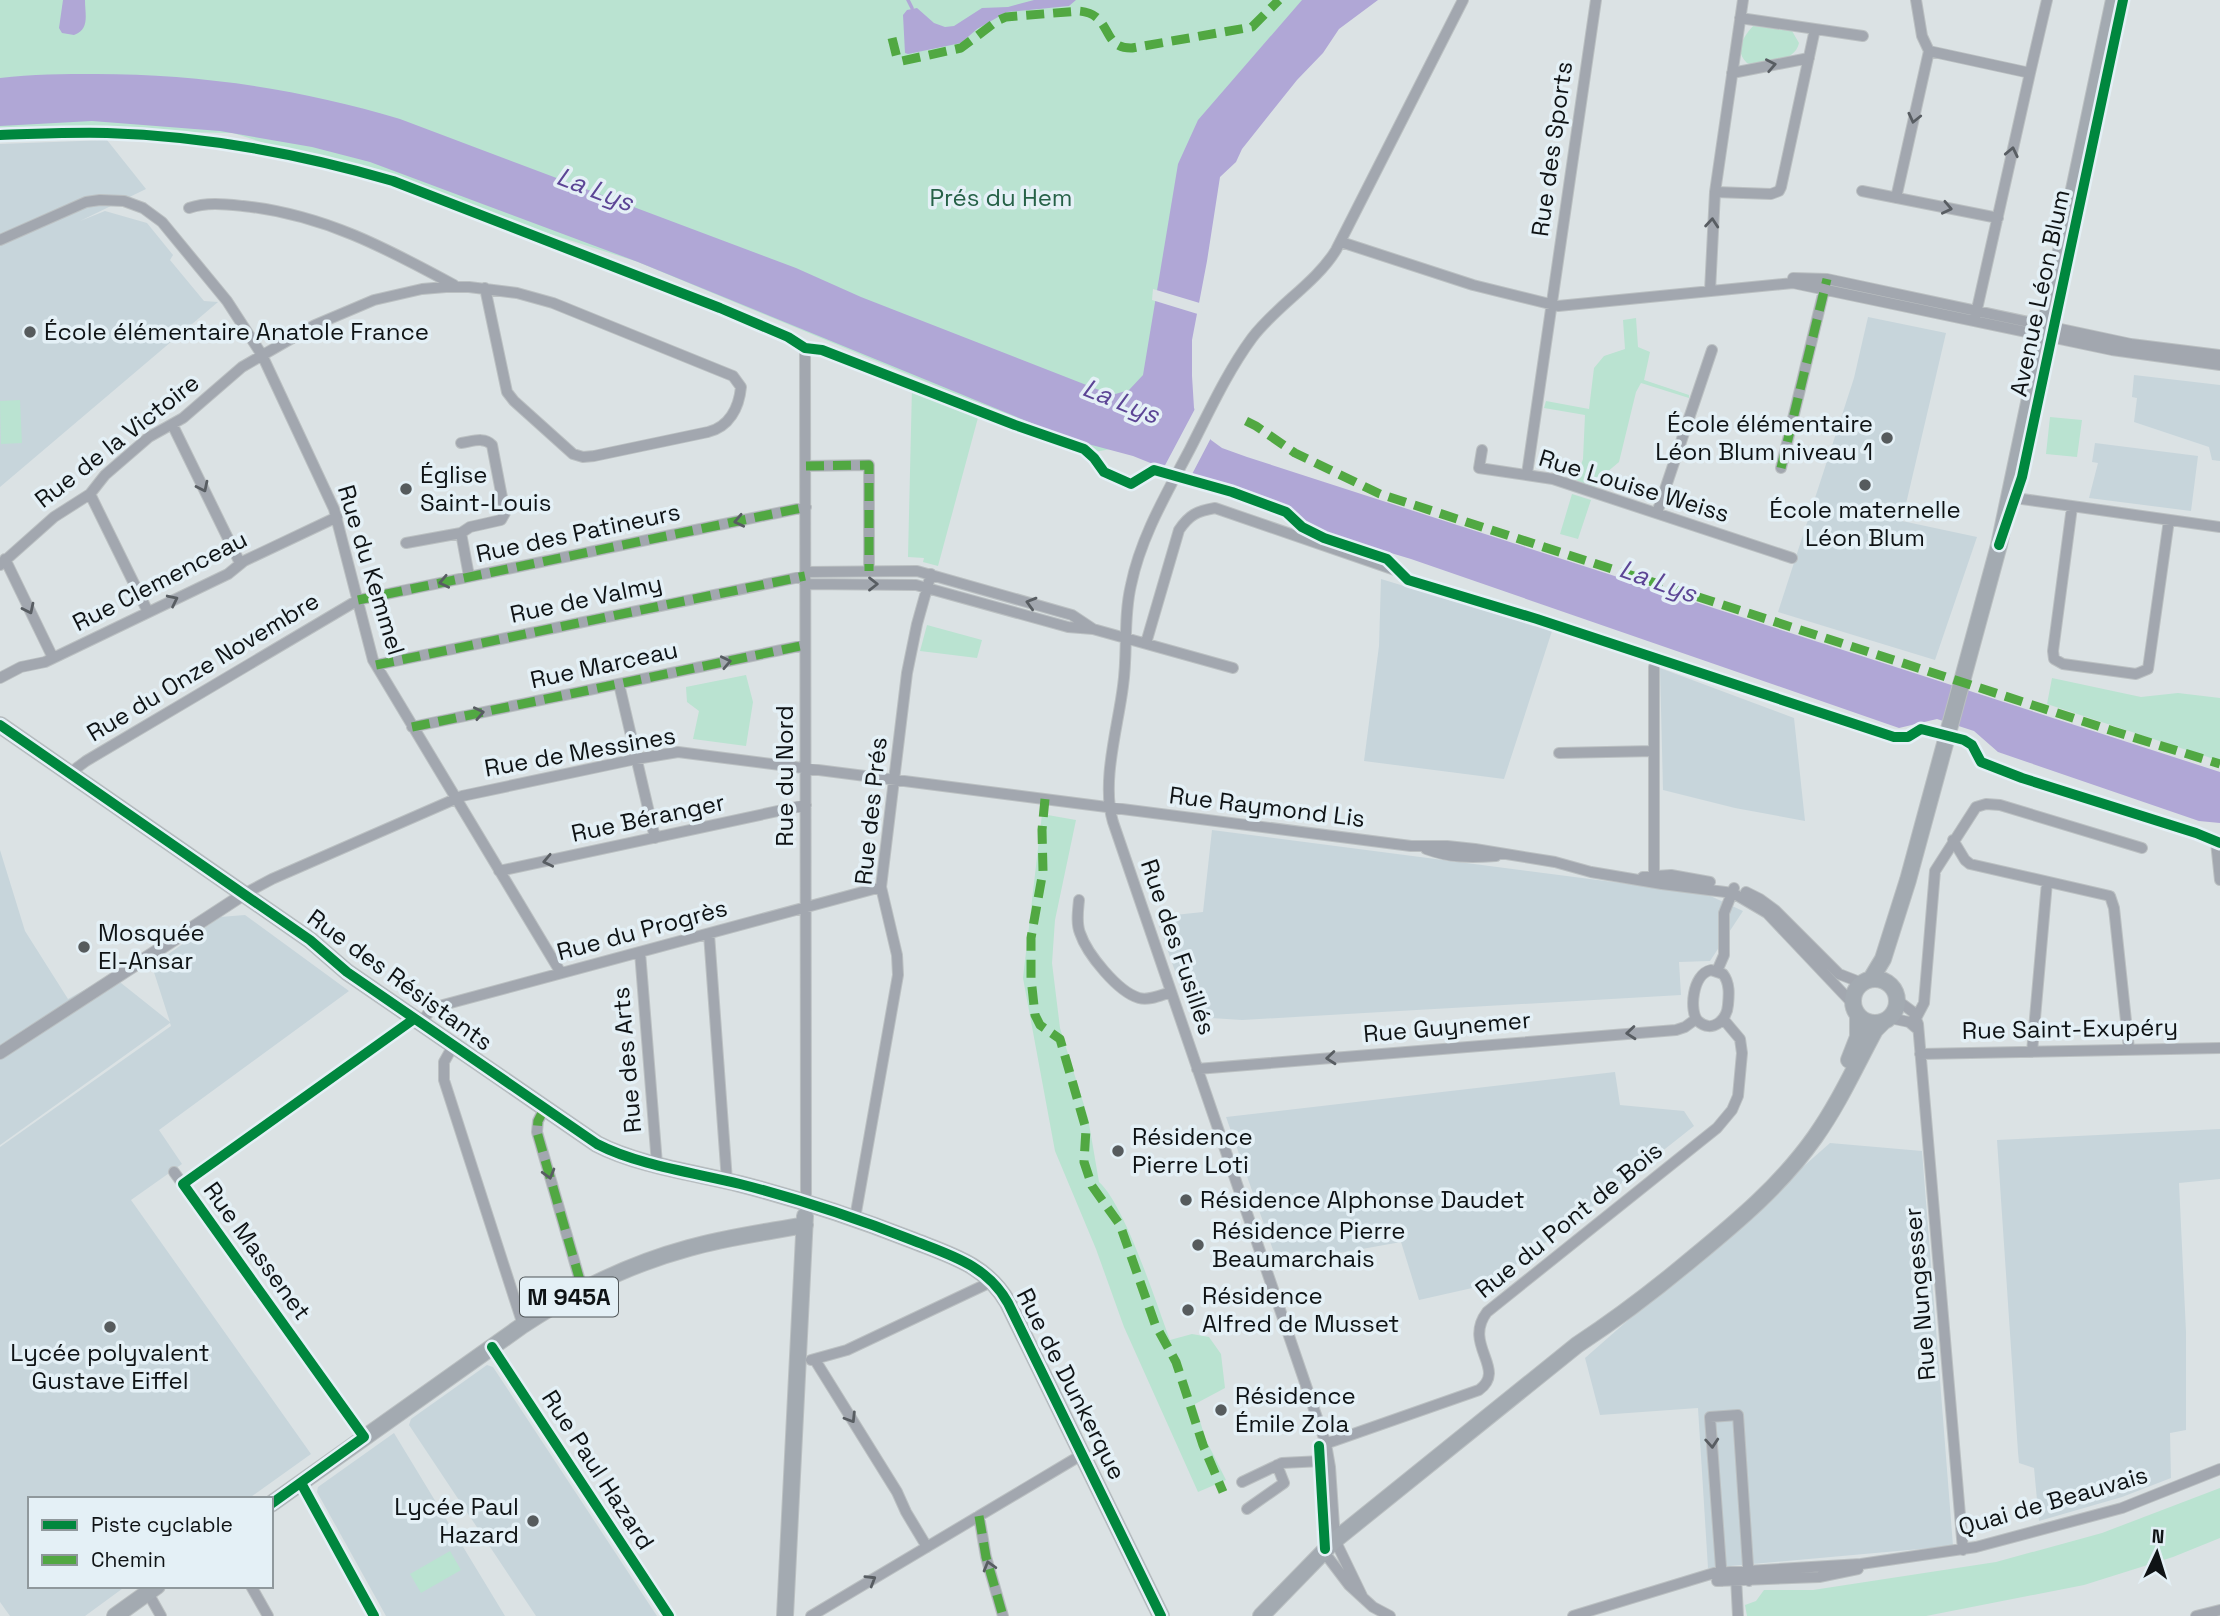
<svg xmlns="http://www.w3.org/2000/svg" width="2220" height="1616" font-family="'Space Grotesk',sans-serif">
<style>
.built{fill:#c7d5db}
.green{fill:#bae3d1}
.water{fill:#b0a7d6}
.pier{fill:#dbe2e4}
.lines{fill:none;stroke-linecap:round;stroke-linejoin:round}
.stream{stroke:#b0a7d6;stroke-width:3.5}
.minor-casing{stroke:#bbc0c2;stroke-width:12}
.tertiary-casing{stroke:#bbc0c2;stroke-width:14}
.primary-casing{stroke:#bbc0c2;stroke-width:18}
.minor{stroke:#a2a7af;stroke-width:10}
.tertiary{stroke:#a2a7af;stroke-width:12}
.primary{stroke:#a3aab1;stroke-width:16}
.quiet{stroke:#51a842;stroke-width:9;stroke-dasharray:18 9;stroke-linecap:butt}
.cycleway-casing{stroke:#e4f0f6;stroke-width:15}
.cycleway{stroke:#00873e;stroke-width:10}
.oneway{stroke:#585d62}
.poi-dot{fill:#565b5d;stroke:#e4f0f6;stroke-width:2.5}
.labels{text-anchor:middle;stroke-width:7;stroke-linejoin:round;paint-order:stroke}
.shield{fill:#e4f0f6;stroke:#4f5558;stroke-width:2}
.shield-label{font-size:23px;font-weight:bold;fill:#0f1315}
.street-label{font-size:24px;fill:#0f1315;stroke:#e4f0f6}
.park-label{font-size:24px;fill:#266147;stroke:#e4f0f6}
.poi-label{font-size:24px;fill:#0f1315;stroke:#e4f0f6;text-anchor:start}
.water-label{font-size:26px;font-style:italic;fill:#5c4595;stroke:#e4f0f6}
</style>
<rect width="100%" height="100%" fill="#dbe2e4"/>
<path class="built" d="M 107,140 L 146,189 L 80,221 L 105,211 L 147,223 L 173,255 L 170,260 L 204,301 L 218,302 L 0,487 L 0,144 Z
M 1868,317 L 1946,333 L 1902,521 L 1977,537 L 1935,660 L 1778,612 L 1854,378 Z
M 2134,375 L 2220,385 L 2220,461 L 2212,460 L 2209,447 L 2134,422 L 2137,398 L 2132,397 Z
M 2095,443 L 2198,456 L 2191,511 L 2089,498 L 2098,463 L 2092,462 Z
M 1381,579 L 1552,631 L 1504,779 L 1364,761 L 1379,646 Z
M 1660,668 L 1794,718 L 1805,821 L 1735,808 L 1663,790 Z
M 1212,830 L 1706,894 L 1743,911 L 1710,961 L 1679,962 L 1681,995 L 1242,1020 L 1211,1018 L 1210,1010 L 1189,1011 L 1156,917 L 1203,912 Z
M 0,850 L 25,931 L 68,999 L 111,975 L 170,1022 L 152,966 L 220,917 L 245,915 L 349,991 L 159,1130 L 182,1164 L 131,1200 L 311,1454 L 248,1499 L 30,1499 L 30,1586 L 126,1586 L 85,1616 L 10,1616 L 0,1602 L 0,1147 L 171,1026 L 170,1023 L 0,1145 Z
M 1615,1072 L 1620,1105 L 1684,1111 L 1694,1126 L 1564,1229 L 1490,1284 L 1419,1300 L 1401,1242 L 1278,1264 L 1226,1117 Z
M 2220,1129 L 2220,1179 L 2179,1183 L 2186,1332 L 2186,1430 L 2170,1433 L 2171,1478 L 2122,1497 L 2039,1521 L 2034,1468 L 2019,1463 L 2018,1452 L 1997,1140 Z
M 1830,1143 L 1922,1151 L 1953,1546 L 1708,1568 L 1698,1408 L 1600,1415 L 1585,1358 Z
M 487,1365 L 493,1367 L 657,1616 L 536,1616 L 409,1425 L 411,1419 Z
M 394,1433 L 505,1616 L 386,1616 L 317,1492 L 318,1487 Z"/>
<path class="green" d="M 0,0 L 1368,0 L 1333,26 L 1218,176 L 1126,446 L 1095,452 L 638,262 L 233,133 L 0,129 Z
M 1753,26 L 1792,31 L 1799,43 C 1795,62 1769,61 1753,65 L 1747,63 C 1734,51 1743,37 1753,26 Z
M 1636,318 L 1638,347 L 1650,352 L 1644,380 L 1689,395 L 1689,398 L 1641,383 L 1636,392 L 1619,462 L 1599,479 L 1596,488 L 1576,480 L 1583,459 L 1585,415 L 1544,408 L 1546,401 L 1589,409 L 1594,368 L 1604,356 L 1625,349 L 1623,320 Z
M 912,387 L 979,414 L 938,566 L 923,562 L 924,558 L 908,557 Z
M 20,400 L 22,443 L 1,444 L 0,401 Z
M 2050,417 L 2082,420 L 2077,457 L 2046,454 Z
M 1572,494 L 1591,500 L 1578,539 L 1560,534 Z
M 927,625 L 982,640 L 977,658 L 920,651 Z
M 746,675 L 753,702 L 746,746 L 693,739 L 699,711 L 687,702 L 686,687 Z
M 2052,678 L 2141,697 L 2178,693 L 2220,698 L 2220,761 L 2047,704 Z
M 1042,814 L 1076,820 L 1055,920 L 1052,963 L 1060,1028 L 1088,1118 L 1099,1182 C 1125,1205 1156,1303 1170,1340 L 1192,1334 L 1209,1337 L 1221,1354 L 1225,1388 L 1195,1404 L 1205,1438 L 1226,1480 L 1198,1492 L 1124,1327 L 1096,1249 L 1055,1151 L 1023,978 Z
M 2220,1488 L 2220,1538 L 2173,1557 L 2084,1585 L 1926,1616 L 1747,1616 L 1745,1605 L 1756,1601 L 1764,1590 L 1813,1590 L 1996,1562 L 2102,1533 Z
M 450,1551 L 461,1570 L 421,1593 L 410,1574 Z"/>
<path class="water" d="M 63,0 L 85,0 C 85,15 90,29 74,35 L 62,33 L 59,28 Z
M 1034,0 L 1076,0 L 1069,6 L 1007,12 L 977,29 L 961,43 L 908,54 L 905,53 L 903,15 L 907,10 L 917,8 L 934,23 L 945,27 L 954,26 L 982,8 L 1008,7 Z
M 1302,0 L 1378,0 L 1339,29 L 1323,53 L 1297,80 L 1242,149 L 1236,162 L 1220,177 L 1207,261 L 1192,340 L 1192,376 L 1194,408 L 1202,427 L 1211,440 L 1222,448 L 1247,457 L 2220,772 L 2220,823 L 2199,821 L 1998,752 L 1974,731 L 1937,719 L 1899,728 L 1411,559 L 1321,532 L 1306,525 L 1286,509 L 1226,486 L 1168,470 L 1133,456 L 1073,440 L 638,262 L 370,162 L 312,147 L 220,131 L 92,121 L 0,126 L 0,78 C 32,74 64,74 96,74 C 199,74 301,89 400,119 L 796,268 L 861,297 L 1112,395 L 1129,390 L 1143,375 L 1178,164 L 1198,120 Z"/>
<path class="pier" d="M 1153,289 L 1203,304 L 1201,315 L 1152,300 Z
M 1197,405 L 1202,420 L 1212,436 L 1189,480 L 1162,471 Z"/>
<g class="lines">
<path class="stream" d="M 908,0 L 912,8"/>
<g class="minor-casing">
<path id="minor" d="M 1740,18 L 1863,36
M 1929,51 L 2030,73 L 1975,318
M 1732,73 L 1809,58
M 2030,73 L 2047,0
M 1862,191 L 1998,218
M 1715,192 L 1771,194 L 1779,191 L 1781,187 L 1815,29
M 1896,198 L 1929,51 L 1922,36 L 1916,0
M 189,208 C 207,202 224,204 243,206 C 322,214 386,248 454,285
M 0,240 L 86,202 L 100,200 L 124,201 L 143,208 L 162,222 L 227,301 L 262,355 L 334,509 L 373,660 L 561,973
M 1341,242 L 1473,285 L 1558,306 L 1793,283 L 2112,350 L 2220,365
M 1793,278 L 1827,279 L 2131,344 L 2220,355
M 1710,291 L 1715,192 L 1743,0
M 805,348 L 806,1203
M 173,426 L 240,563
M 461,443 C 471,442 484,436 492,445 L 505,513 L 501,520 L 470,527 L 461,533
M 1482,450 L 1479,468 L 1553,479 L 1792,558
M 806,466 L 869,465 L 869,571
M 1781,468 L 1826,282
M 1527,474 L 1596,0
M 90,494 L 148,612
M 2008,497 L 2220,527
M 2072,507 L 2053,651 L 2054,659 L 2063,664 L 2136,674 L 2148,669 L 2169,520
M 1657,513 L 1712,350
M 406,543 L 461,533 L 469,576
M 5,559 L 53,658
M 0,565 L 54,517 L 90,494 L 105,475 L 149,437 L 183,418 L 242,367 L 315,325 L 374,300 L 422,289 L 446,287 L 469,287 L 517,293 L 553,303 L 733,376 L 741,387 C 739,408 729,427 708,432 L 594,456 L 583,457 L 573,454 L 514,401 L 507,392 L 485,288
M 805,572 L 917,571 L 1072,615 L 1093,629
M 805,584 L 916,585 L 1068,627 L 1093,629 L 1233,668
M 1146,643 L 1179,530 C 1189,515 1197,511 1215,508 L 1398,571
M 376,665 L 805,576
M 1654,667 L 1654,881
M 0,678 L 21,667 L 45,662 L 228,574 L 244,561 L 337,517
M 619,684 L 655,838
M 412,727 L 805,645
M 1559,753 L 1654,751
M 70,773 L 86,761 L 358,600 L 806,507
M 1953,840 L 1965,860 L 1970,864 L 2110,896 L 2114,908 L 2129,1049
M 2216,842 L 2220,880
M 1426,849 C 1450,858 1471,858 1496,856
M 499,871 L 806,805
M 1643,877 L 1671,875 L 1710,882
M 1746,892 L 1760,899 L 1775,910 L 1839,974 L 1862,983
M 244,894 L 272,879 L 462,796 L 636,759 L 678,752 L 1411,846 L 1447,846 L 1475,849 L 1555,862 L 1591,872 L 1662,884 L 1733,893 L 1767,913 L 1854,1005
M 1079,900 C 1078,911 1076,923 1080,933 C 1087,954 1118,992 1139,998 C 1149,1001 1161,995 1171,992
M 709,934 L 727,1181
M 640,952 L 657,1164
M 1711,970 L 1723,974 C 1730,983 1729,995 1728,1005 C 1727,1020 1712,1034 1698,1021 C 1689,1012 1692,974 1711,970 Z
M 1717,971 L 1724,955 L 1724,913 L 1734,888
M 1897,1000 L 1913,1012 L 1918,1024 L 1963,1550
M 1890,1018 L 1909,1022 L 1916,1028
M 1914,1022 L 1924,1003 L 1935,871 L 1976,807 L 1986,804 L 2000,805 L 2142,848
M 420,1023 L 431,1010 L 443,1005 L 881,887
M 453,1046 L 444,1062 L 444,1080 L 523,1325
M 2032,1052 L 2047,882
M 1920,1054 L 2220,1048
M 1197,1069 L 1676,1030 L 1685,1027 L 1696,1019
M 544,1109 L 538,1121 L 537,1132 L 583,1291
M 174,1172 L 364,1437
M 183,1184 L 414,1019
M 855,1218 L 898,975 L 897,955 L 881,887 L 907,673 L 917,624 L 931,574
M 492,1347 L 669,1616
M 811,1360 L 847,1350 L 993,1281
M 815,1360 L 897,1492 L 906,1512 L 927,1547
M 1319,1445 L 1327,1556 L 1349,1585 L 1373,1607 L 1390,1616
M 1322,1445 L 1479,1390 C 1508,1369 1462,1345 1487,1312 L 1717,1128 L 1732,1110 L 1738,1096 L 1742,1053 L 1740,1039 L 1724,1020
M 1242,1482 L 1282,1463 L 1322,1461
M 301,1483 L 374,1616
M 1247,1509 L 1284,1483 L 1277,1465
M 979,1516 L 986,1557 L 1003,1616
M 1736,1577 L 1738,1616
M 1717,1581 L 1819,1577 L 1858,1569
M 1722,1581 L 1710,1417 L 1738,1415 L 1749,1581
M 251,1586 L 268,1616
M 148,1593 L 161,1616
M 1363,1598 L 1335,1540 L 1330,1467 L 1326,1444 L 1113,822 C 1101,782 1118,727 1123,686 C 1128,652 1123,619 1131,585 C 1141,536 1167,493 1190,449 C 1209,412 1227,372 1252,338 C 1276,306 1316,283 1336,250 L 1463,0
M 811,1616 L 1083,1454
M 1573,1616 L 1714,1573 L 1861,1564 L 1976,1547 L 2122,1508 L 2220,1469
M 2196,1616 L 2220,1610"/>
</g>
<g class="tertiary-casing">
<path id="tertiary" d="M 0,1053 L 244,894"/>
</g>
<g class="primary-casing">
<path id="primary" d="M 0,725 L 310,940 L 347,972 L 597,1144 C 637,1165 696,1173 740,1184 C 799,1199 856,1218 912,1240 C 950,1255 987,1265 1008,1303 L 1161,1616
M 1871,979 L 1883,959 L 1908,880 L 1999,545 L 2114,0
M1853 1001a22 22 0 1 1 44 0a22 22 0 1 1-44 0Z
M 1849,1060 L 1858,1037 L 1858,1015
M 271,1504 L 523,1325 C 573,1292 630,1264 689,1248 C 727,1237 767,1232 805,1225
M 115,1616 L 157,1586
M 785,1616 L 805,1216
M 1261,1616 L 1335,1540 L 1577,1345 C 1618,1318 1656,1289 1693,1258 C 1738,1221 1781,1185 1815,1137 C 1839,1103 1855,1067 1875,1030 L 1883,1022"/>
</g>
<use href="#minor" class="minor"/>
<use href="#tertiary" class="tertiary"/>
<use href="#primary" class="primary"/>
<path class="quiet" d="M 892,38 L 897,58 L 902,61 L 961,48 L 997,21 L 1006,17 L 1079,11 C 1114,14 1100,49 1132,48 L 1252,27 L 1279,0
M 1246,421 L 1256,426 L 1295,453 L 1380,494 L 2113,731 L 2220,764
M 806,466 L 869,465 L 869,571
M 1781,468 L 1827,279
M 358,600 L 806,507
M 376,665 L 805,576
M 412,727 L 805,645
M 1045,799 L 1042,830 L 1043,871 L 1031,938 L 1031,978 L 1035,1015 L 1040,1025 L 1060,1039 L 1086,1129 L 1084,1162 L 1092,1186 L 1120,1225 L 1155,1324 L 1176,1362 L 1203,1445 L 1223,1492
M 544,1109 L 538,1121 L 537,1132 L 583,1291
M 979,1516 L 986,1557 L 1003,1616"/>
<g class="cycleway-casing">
<path id="cycleway" d="M 0,135 C 36,134 72,132 107,133 C 204,136 301,154 393,181 L 720,308 L 788,337 L 805,348 L 822,350 L 1015,425 L 1084,449 L 1094,458 L 1104,472 L 1131,484 L 1154,470 L 1232,492 L 1286,512 L 1302,527 L 1324,538 L 1387,559 L 1408,580 L 1537,619 L 1894,737 L 1908,737 L 1921,729 L 1964,740 L 1972,745 L 1981,762 L 2022,778 L 2196,833 L 2220,843
M 1999,545 L 2022,477 L 2123,0
M 0,725 L 310,940 L 347,972 L 597,1144 C 637,1165 696,1173 740,1184 C 799,1199 856,1218 912,1240 C 950,1255 987,1265 1008,1303 L 1161,1616
M 492,1347 L 669,1616
M 1319,1446 L 1325,1549
M 301,1483 L 374,1616
M 271,1504 L 364,1437 L 183,1184 L 414,1019"/>
</g>
<use href="#cycleway" class="cycleway"/>
</g>
<defs><path id="oneway-chevron" d="M-2-3.5L2.5 0L-2 3.5" fill="none" stroke-width="1.6" stroke-linecap="round" stroke-linejoin="round" transform="scale(1.75)"/></defs>
<g class="oneway">
<use href="#oneway-chevron" transform="translate(1771 65) rotate(-11)"/>
<use href="#oneway-chevron" transform="translate(1914 118) rotate(103)"/>
<use href="#oneway-chevron" transform="translate(2012 152) rotate(-78)"/>
<use href="#oneway-chevron" transform="translate(1947 208) rotate(12)"/>
<use href="#oneway-chevron" transform="translate(1712 223) rotate(-85)"/>
<use href="#oneway-chevron" transform="translate(203 487) rotate(64)"/>
<use href="#oneway-chevron" transform="translate(739 521) rotate(168)"/>
<use href="#oneway-chevron" transform="translate(444 582) rotate(168)"/>
<use href="#oneway-chevron" transform="translate(873 584)"/>
<use href="#oneway-chevron" transform="translate(173 600) rotate(-26)"/>
<use href="#oneway-chevron" transform="translate(1031 603) rotate(-164)"/>
<use href="#oneway-chevron" transform="translate(29 609) rotate(64)"/>
<use href="#oneway-chevron" transform="translate(726 662) rotate(-12)"/>
<use href="#oneway-chevron" transform="translate(479 713) rotate(-12)"/>
<use href="#oneway-chevron" transform="translate(548 861) rotate(168)"/>
<use href="#oneway-chevron" transform="translate(1631 1033) rotate(175)"/>
<use href="#oneway-chevron" transform="translate(1331 1058) rotate(175)"/>
<use href="#oneway-chevron" transform="translate(549 1174) rotate(74)"/>
<use href="#oneway-chevron" transform="translate(851 1418) rotate(58)"/>
<use href="#oneway-chevron" transform="translate(1712 1443) rotate(86)"/>
<use href="#oneway-chevron" transform="translate(989 1566) rotate(-106)"/>
<use href="#oneway-chevron" transform="translate(871 1580) rotate(-31)"/>
</g>
<g class="poi-dot">
<circle cx="30" cy="332" r="7"/>
<circle cx="1887" cy="438" r="7"/>
<circle cx="1865" cy="485" r="7"/>
<circle cx="406" cy="489" r="7"/>
<circle cx="84" cy="947" r="7"/>
<circle cx="1118" cy="1151" r="7"/>
<circle cx="1186" cy="1200" r="7"/>
<circle cx="1198" cy="1245" r="7"/>
<circle cx="1188" cy="1310" r="7"/>
<circle cx="110" cy="1327" r="7"/>
<circle cx="1221" cy="1410" r="7"/>
<circle cx="533" cy="1521" r="7"/>
</g>
<g class="labels">
<rect class="shield" x="520" y="1277.5" width="98" height="39" rx="5"/>
<g class="shield-label">
<text x="569" y="1305">M 945A</text>
</g>
<g class="street-label">
<text transform="translate(1552 149) rotate(-82)" y="8">Rue des Sports</text>
<text transform="translate(2040 293) rotate(-78)" y="8">Avenue Léon Blum</text>
<text transform="translate(117 441) rotate(-38)" y="8">Rue de la Victoire</text>
<text transform="translate(1634 486) rotate(17)" y="8">Rue Louise Weiss</text>
<text transform="translate(578 533) rotate(-12)" y="8">Rue des Patineurs</text>
<text transform="translate(371 570) rotate(73)" y="8">Rue du Kemmel</text>
<text transform="translate(160 581) rotate(-27)" y="8">Rue Clemenceau</text>
<text transform="translate(586 599) rotate(-12)" y="8">Rue de Valmy</text>
<text transform="translate(604 665) rotate(-12)" y="8">Rue Marceau</text>
<text transform="translate(203 667) rotate(-31)" y="8">Rue du Onze Novembre</text>
<text transform="translate(580 752) rotate(-10)" y="8">Rue de Messines</text>
<text transform="translate(785 776) rotate(-90)" y="8">Rue du Nord</text>
<text transform="translate(1267 807) rotate(7)" y="8">Rue Raymond Lis</text>
<text transform="translate(871 811) rotate(-84)" y="8">Rue des Prés</text>
<text transform="translate(648 818) rotate(-12)" y="8">Rue Béranger</text>
<text transform="translate(642 930) rotate(-15)" y="8">Rue du Progrès</text>
<text transform="translate(1178 947) rotate(71)" y="8">Rue des Fusillés</text>
<text transform="translate(400 980) rotate(36)" y="8">Rue des Résistants</text>
<text transform="translate(1447 1027) rotate(-5)" y="8">Rue Guynemer</text>
<text transform="translate(2070 1029) rotate(-1)" y="8">Rue Saint-Exupéry</text>
<text transform="translate(627 1060) rotate(-95)" y="8">Rue des Arts</text>
<text transform="translate(1569 1220) rotate(-39)" y="8">Rue du Pont de Bois</text>
<text transform="translate(257 1251) rotate(54)" y="8">Rue Massenet</text>
<text transform="translate(1920 1294) rotate(-95)" y="8">Rue Nungesser</text>
<text transform="translate(1071 1384) rotate(63)" y="8">Rue de Dunkerque</text>
<text transform="translate(598 1470) rotate(57)" y="8">Rue Paul Hazard</text>
<text transform="translate(2053 1501) rotate(-16)" y="8">Quai de Beauvais</text>
</g>
<g class="park-label">
<text x="1001" y="206">Prés du Hem</text>
</g>
<g class="poi-label">
<text x="44" y="340">École élémentaire Anatole France</text>
<text x="1873" y="432" text-anchor="end">École élémentaire<tspan x="1873" dy="28">Léon Blum niveau 1</tspan></text>
<text x="420" y="483">Église<tspan x="420" dy="28">Saint-Louis</tspan></text>
<text x="1865" y="518" text-anchor="middle">École maternelle<tspan x="1865" dy="28">Léon Blum</tspan></text>
<text x="98" y="941">Mosquée<tspan x="98" dy="28">El-Ansar</tspan></text>
<text x="1132" y="1145">Résidence<tspan x="1132" dy="28">Pierre Loti</tspan></text>
<text x="1200" y="1208">Résidence Alphonse Daudet</text>
<text x="1212" y="1239">Résidence Pierre<tspan x="1212" dy="28">Beaumarchais</tspan></text>
<text x="1202" y="1304">Résidence<tspan x="1202" dy="28">Alfred de Musset</tspan></text>
<text x="110" y="1361" text-anchor="middle">Lycée polyvalent<tspan x="110" dy="28">Gustave Eiffel</tspan></text>
<text x="1235" y="1404">Résidence<tspan x="1235" dy="28">Émile Zola</tspan></text>
<text x="519" y="1515" text-anchor="end">Lycée Paul<tspan x="519" dy="28">Hazard</tspan></text>
</g>
<g class="water-label">
<text transform="translate(595 189) rotate(21)" y="9">La Lys</text>
<text transform="translate(1121 401) rotate(22)" y="9">La Lys</text>
<text transform="translate(1658 581) rotate(20)" y="9">La Lys</text>
</g>
</g>
<rect x="28" y="1497" width="245" height="91" fill="#e4f0f6" stroke="#8f989c" stroke-width="2"/>
<rect x="42" y="1520" width="35" height="10" fill="#00873e" stroke="#8f989c" stroke-width="2"/>
<text x="91" y="1532" font-size="21" fill="#0f1315">Piste cyclable</text>
<rect x="42" y="1555" width="35" height="10" fill="#51a842" stroke="#8f989c" stroke-width="2"/>
<text x="91" y="1567" font-size="21" fill="#0f1315">Chemin</text>
<g transform="translate(2157 1553) rotate(4)" stroke="#e4f0f6" stroke-width="5" paint-order="stroke">
<path d="M0-5L12 26L0 18L-12 26Z" fill="#0f1315"/>
<text y="-10" font-size="19" font-weight="bold" text-anchor="middle" fill="#0f1315">N</text>
</g>
</svg>
